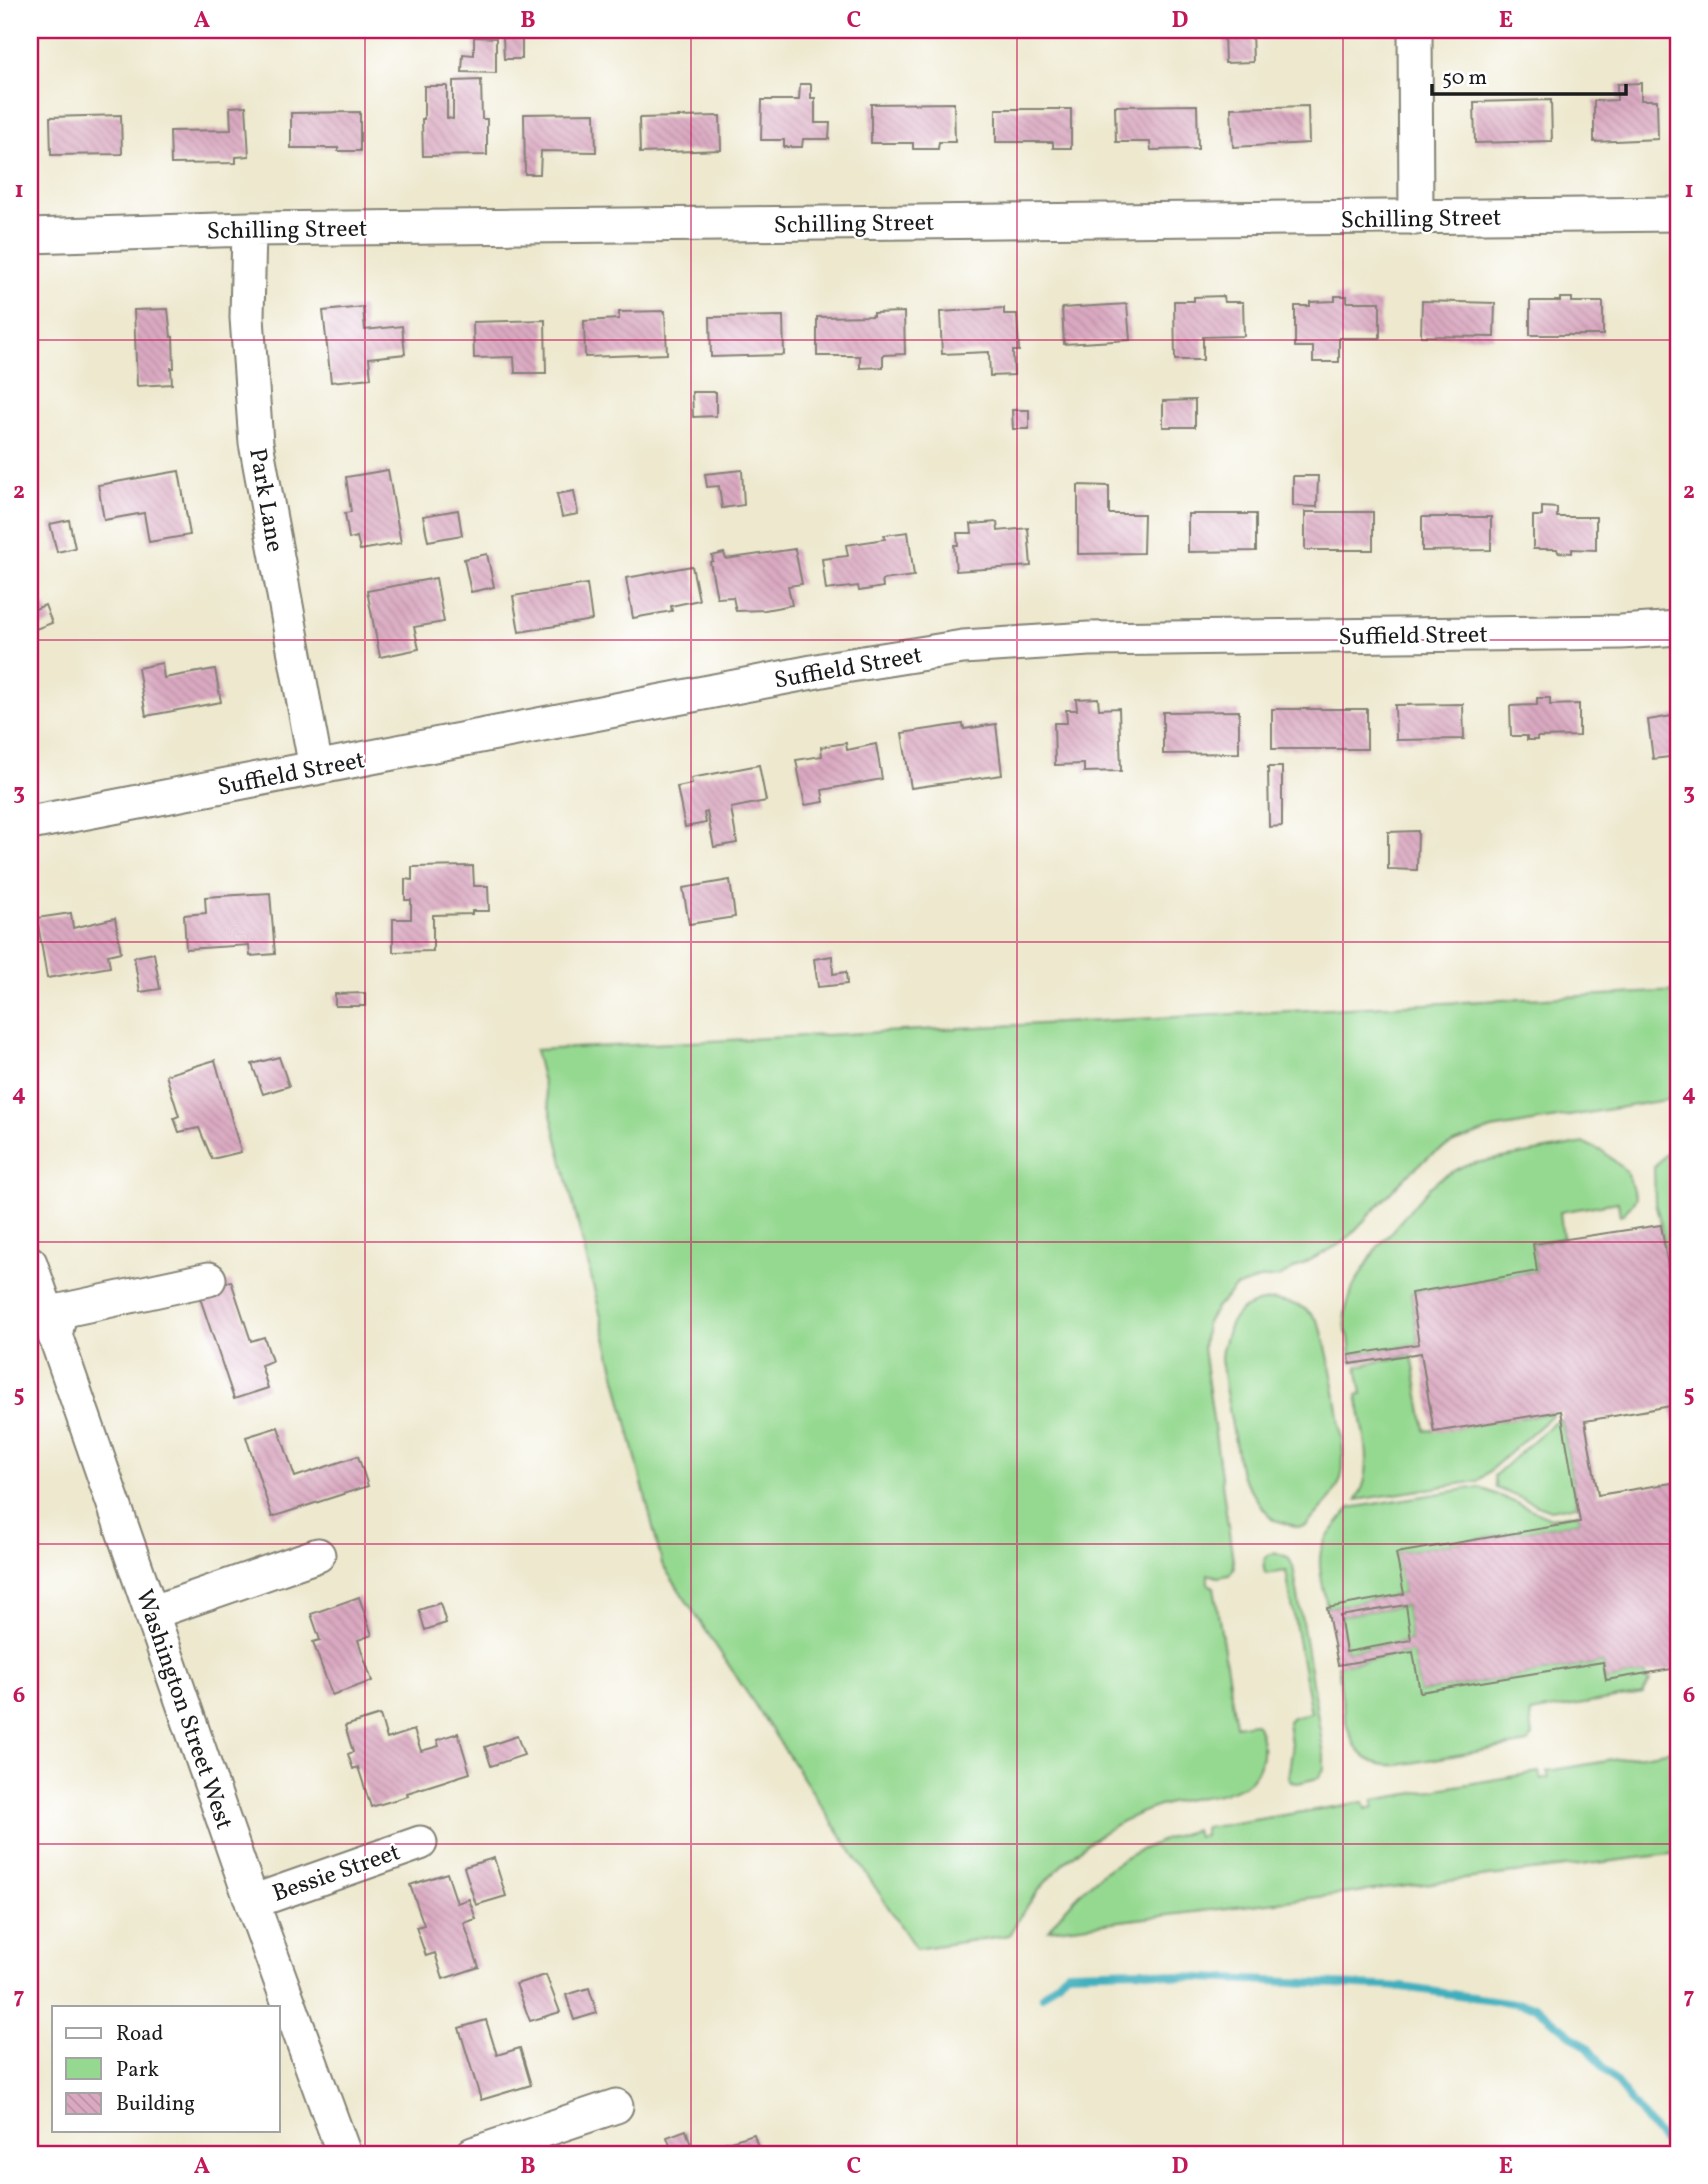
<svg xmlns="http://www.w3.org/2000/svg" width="1708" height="2184" font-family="Vollkorn,serif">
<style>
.green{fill:#95d991;stroke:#587a56;stroke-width:2}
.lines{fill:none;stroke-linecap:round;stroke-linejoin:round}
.stream{stroke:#41afbd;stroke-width:8}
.building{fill:url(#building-back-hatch);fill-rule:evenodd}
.minor-casing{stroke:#848275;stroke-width:37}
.minor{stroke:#fff;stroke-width:33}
.grid{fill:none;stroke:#c2185b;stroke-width:2;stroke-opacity:0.55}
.labels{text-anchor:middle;stroke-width:5;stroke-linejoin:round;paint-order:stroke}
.street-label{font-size:24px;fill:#1c1c1c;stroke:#fff}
.neatline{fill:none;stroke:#c2185b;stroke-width:2.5}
.grid-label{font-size:23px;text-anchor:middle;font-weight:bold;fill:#c2185b}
</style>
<defs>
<pattern id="building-back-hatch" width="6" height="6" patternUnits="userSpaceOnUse" patternTransform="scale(1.75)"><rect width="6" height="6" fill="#daa9c1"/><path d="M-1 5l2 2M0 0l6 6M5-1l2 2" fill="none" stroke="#ba91a5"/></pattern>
</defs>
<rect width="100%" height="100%" fill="#fff"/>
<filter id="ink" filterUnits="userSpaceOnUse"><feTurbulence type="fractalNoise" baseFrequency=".0143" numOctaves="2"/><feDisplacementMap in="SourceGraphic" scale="14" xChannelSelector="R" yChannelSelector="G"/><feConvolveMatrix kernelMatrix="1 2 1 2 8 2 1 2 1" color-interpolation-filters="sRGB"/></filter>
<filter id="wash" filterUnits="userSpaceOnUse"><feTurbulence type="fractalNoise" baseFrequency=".00686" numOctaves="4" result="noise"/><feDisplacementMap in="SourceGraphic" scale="28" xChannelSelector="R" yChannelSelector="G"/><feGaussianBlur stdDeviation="1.57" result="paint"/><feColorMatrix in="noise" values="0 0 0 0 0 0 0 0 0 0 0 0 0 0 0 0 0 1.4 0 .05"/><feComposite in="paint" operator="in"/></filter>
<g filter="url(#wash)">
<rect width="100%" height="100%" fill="#ede8ce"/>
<path class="green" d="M 1678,991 L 1678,1098 L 1492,1129 L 1454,1143 L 1431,1155 L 1405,1177 L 1344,1242 L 1279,1277 L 1260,1279 L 1235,1288 L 1216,1308 L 1206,1324 L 1203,1348 L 1234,1568 L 1229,1575 L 1218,1577 L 1208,1574 L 1208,1584 L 1214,1587 L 1236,1726 L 1254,1723 L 1257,1726 C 1266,1745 1264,1771 1246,1784 C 1229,1796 1195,1797 1174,1802 C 1101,1820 1045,1870 1009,1935 L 916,1949 L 662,1564 L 535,1050 Z
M 1678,1141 L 1678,1325 L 1661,1225 L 1655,1202 L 1654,1167 Z
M 1584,1143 L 1604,1152 L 1626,1171 L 1636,1198 L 1623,1215 L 1620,1216 L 1618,1202 L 1560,1212 L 1563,1238 L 1533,1244 L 1537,1271 L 1411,1293 L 1419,1344 L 1351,1355 L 1349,1337 L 1345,1329 L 1345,1312 L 1353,1287 L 1376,1249 L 1429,1188 L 1442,1177 L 1465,1165 Z
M 1274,1300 C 1297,1304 1310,1306 1321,1328 C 1329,1355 1349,1454 1341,1478 C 1336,1496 1318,1512 1306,1526 L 1298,1527 L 1275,1520 L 1262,1507 L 1241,1475 L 1225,1387 L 1221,1359 L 1222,1349 L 1230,1324 L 1241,1310 L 1257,1303 Z
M 1412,1355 L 1425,1430 L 1433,1429 L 1434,1431 L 1552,1413 L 1552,1415 L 1478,1481 L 1357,1500 C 1376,1468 1363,1430 1357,1394 L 1362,1394 L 1357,1366 Z
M 1562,1420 L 1577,1505 L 1550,1510 L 1496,1488 L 1494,1476 L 1554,1422 Z
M 1479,1487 L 1551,1518 L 1579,1513 L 1580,1522 L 1397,1553 L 1404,1594 L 1327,1608 C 1325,1591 1317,1568 1321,1551 C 1325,1536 1341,1521 1350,1508 Z
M 1274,1552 L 1288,1557 L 1293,1566 L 1324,1755 L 1324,1769 L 1318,1778 L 1298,1783 L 1291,1782 L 1288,1777 L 1292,1752 L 1288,1721 L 1292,1717 L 1311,1713 L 1286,1571 L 1266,1574 C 1262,1568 1263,1563 1266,1557 Z
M 1406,1605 L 1411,1640 L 1346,1652 L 1340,1616 Z
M 1413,1652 L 1420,1692 L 1603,1662 L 1606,1680 L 1646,1673 L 1647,1681 L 1650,1681 L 1643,1694 L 1530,1713 L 1533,1736 L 1528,1743 L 1399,1765 C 1341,1771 1344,1705 1338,1665 Z
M 1678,1749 L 1678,1853 L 1048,1930 C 1089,1876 1130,1847 1195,1830 L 1197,1837 L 1204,1836 L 1204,1828 L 1364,1802 L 1366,1809 L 1374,1807 L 1373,1800 L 1539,1772 L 1541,1780 L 1549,1778 L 1547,1771 Z"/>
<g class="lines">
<path class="stream" d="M 1042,1996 L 1068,1972 L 1141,1970 L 1179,1977 L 1402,1987 L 1535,2006 L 1588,2048 L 1673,2154"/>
</g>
<g id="blocks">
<path class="building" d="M 1252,31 L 1253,62 L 1225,63 L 1224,33 Z
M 474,37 L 496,38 L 496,73 L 462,72 L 463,54 L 474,55 Z
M 522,37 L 522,59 L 504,59 L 503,38 Z
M 481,80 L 482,119 L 487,119 L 487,155 L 423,156 L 422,119 L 424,119 L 424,86 L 447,86 L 447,118 L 453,119 L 453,81 Z
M 1641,83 L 1641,100 L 1657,100 L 1658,139 L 1594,142 L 1594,101 L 1617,100 L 1617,84 Z
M 800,84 L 811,84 L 811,98 L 815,98 L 815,123 L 830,123 L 829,139 L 803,139 L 802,147 L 784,147 L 784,140 L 761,140 L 762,100 L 799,100 Z
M 1551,100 L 1552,141 L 1475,143 L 1474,102 Z
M 954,103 L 955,142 L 939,142 L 938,149 L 913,149 L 913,143 L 871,143 L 871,104 Z
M 1197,105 L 1198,149 L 1151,150 L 1150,142 L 1116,142 L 1115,106 Z
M 246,106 L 249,156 L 236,157 L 236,163 L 171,164 L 170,131 L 231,130 L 230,107 Z
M 1308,106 L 1309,143 L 1233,147 L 1231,108 Z
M 996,109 L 1071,109 L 1071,148 L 1053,148 L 1053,142 L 996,142 Z
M 360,112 L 360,151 L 338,151 L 338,148 L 291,148 L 291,113 Z
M 595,113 L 596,152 L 541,151 L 540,174 L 525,174 L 524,114 Z
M 121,115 L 122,154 L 51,155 L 50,117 Z
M 720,116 L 721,150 L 640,153 L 639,118 Z
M 1223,296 L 1224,302 L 1243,302 L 1244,336 L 1203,337 L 1203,360 L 1175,360 L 1174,301 L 1194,301 L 1194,297 Z
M 1335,296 L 1347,296 L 1347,302 L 1380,302 L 1380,338 L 1339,338 L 1339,362 L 1313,362 L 1313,347 L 1295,347 L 1295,306 L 1310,306 L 1310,302 L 1335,301 Z
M 1560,298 L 1572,298 L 1572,302 L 1603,302 L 1603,335 L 1530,335 L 1530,301 L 1560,301 Z
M 1422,301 L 1495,303 L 1494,337 L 1421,336 Z
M 1127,304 L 1130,340 L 1064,344 L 1062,308 Z
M 363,307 L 365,330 L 402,326 L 405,354 L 369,358 L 371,378 L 331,382 L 323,311 Z
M 1004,308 L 1004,314 L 1017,314 L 1019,351 L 1013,351 L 1014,375 L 990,376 L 989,352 L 942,354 L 940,312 Z
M 168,309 L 171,337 L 173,337 L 174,368 L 171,368 L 172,384 L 137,386 L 134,310 Z
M 665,311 L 667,354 L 585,357 L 584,321 L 619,319 L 619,312 Z
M 904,312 L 905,354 L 883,355 L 883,367 L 860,368 L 860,356 L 817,356 L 817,317 L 873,316 L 873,313 Z
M 783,316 L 784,355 L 711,357 L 710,317 Z
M 545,320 L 546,373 L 515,373 L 514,357 L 474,358 L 473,322 Z
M 692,392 L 716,392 L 716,416 L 693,417 Z
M 1195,400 L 1195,427 L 1163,427 L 1163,401 Z
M 1012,410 L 1029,410 L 1029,429 L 1013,429 Z
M 388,470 L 401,543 L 360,550 L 357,537 L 349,539 L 345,513 L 351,512 L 346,477 Z
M 742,470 L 744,505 L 722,508 L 719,486 L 707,487 L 705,474 Z
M 179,471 L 190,535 L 149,542 L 144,513 L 104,520 L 98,485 Z
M 1293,476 L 1318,476 L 1317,507 L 1293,506 Z
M 1078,485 L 1109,486 L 1109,514 L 1144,514 L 1143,553 L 1078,554 Z
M 574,491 L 578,514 L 562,517 L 557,494 Z
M 1542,507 L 1557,508 L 1557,517 L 1596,517 L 1596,550 L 1572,549 L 1572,553 L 1558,552 L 1557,549 L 1533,549 L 1533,516 L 1542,516 Z
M 458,510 L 462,535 L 428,541 L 423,516 Z
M 1305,512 L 1373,512 L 1373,550 L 1305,550 Z
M 1188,514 L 1256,514 L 1256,551 L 1188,552 Z
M 1422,517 L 1491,517 L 1491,550 L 1422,551 Z
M 69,520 L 75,548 L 57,552 L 50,524 Z
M 997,522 L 998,531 L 1028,528 L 1031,566 L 956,571 L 954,545 L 958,545 L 957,533 L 972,533 L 971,524 Z
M 908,532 L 914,576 L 882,580 L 883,587 L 859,591 L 858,586 L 826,590 L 822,559 L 848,556 L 846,545 L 885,539 L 884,535 Z
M 795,549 L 802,584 L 788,586 L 792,605 L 765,610 L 736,611 L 733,597 L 717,598 L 710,562 L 713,561 L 712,556 L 724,553 L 726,559 Z
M 487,554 L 494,587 L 471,592 L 464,559 Z
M 692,566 L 699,600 L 671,606 L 672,611 L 633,618 L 626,578 Z
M 436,578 L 444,622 L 414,627 L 419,649 L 380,657 L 367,591 Z
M 587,584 L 592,620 L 519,632 L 513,596 Z
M 45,605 L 52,623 L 33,630 L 30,620 L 30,611 Z
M 162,663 L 164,678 L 215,669 L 221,702 L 146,716 L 138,668 Z
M 1098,698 L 1099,709 L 1119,708 L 1121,771 L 1084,772 L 1084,764 L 1055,765 L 1054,723 L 1067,723 L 1066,710 L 1077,710 L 1076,699 Z
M 1537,698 L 1550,698 L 1550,705 L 1579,704 L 1579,736 L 1537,737 L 1537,740 L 1527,740 L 1527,736 L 1511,736 L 1510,706 L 1537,705 Z
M 1463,704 L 1464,739 L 1396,740 L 1395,705 Z
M 1272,709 L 1367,709 L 1367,749 L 1272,749 Z
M 1239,711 L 1239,753 L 1163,754 L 1163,712 Z
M 1678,715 L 1678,756 L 1653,759 L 1648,720 Z
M 963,724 L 964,729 L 996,724 L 1002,775 L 911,788 L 902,733 Z
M 846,743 L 847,750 L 876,744 L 882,779 L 822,790 L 824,802 L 805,805 L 796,760 L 822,756 L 821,747 Z
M 759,765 L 766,801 L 731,808 L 737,843 L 714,847 L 707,812 L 704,813 L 706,823 L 685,827 L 677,787 L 692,784 L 691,778 Z
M 1268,767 L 1282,767 L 1282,826 L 1269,827 Z
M 1418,831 L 1417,870 L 1388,869 L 1388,832 Z
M 473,866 L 474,886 L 488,886 L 489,911 L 472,911 L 472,914 L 433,915 L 433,951 L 393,952 L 393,919 L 411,919 L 411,900 L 405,900 L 405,879 L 412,880 L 412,867 Z
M 730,880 L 735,917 L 689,924 L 683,888 Z
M 270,893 L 275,954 L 250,956 L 249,945 L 186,949 L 184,915 L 206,913 L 205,897 Z
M 71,913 L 73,928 L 115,918 L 121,952 L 108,955 L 110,967 L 47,978 L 37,918 Z
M 154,953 L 160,989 L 140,992 L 134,957 Z
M 832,956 L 833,974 L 846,972 L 847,984 L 818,987 L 814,959 Z
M 365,993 L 365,1006 L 335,1006 L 335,994 Z
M 279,1057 L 289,1086 L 263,1094 L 252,1064 Z
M 215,1060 L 241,1152 L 212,1159 L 199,1128 L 179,1132 L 174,1118 L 179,1116 L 166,1075 Z
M 1661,1225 L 1678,1325 L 1678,1442 L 1671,1406 L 1585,1421 L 1598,1495 L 1678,1482 L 1678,1668 L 1606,1680 L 1603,1662 L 1420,1692 L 1413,1652 L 1338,1665 L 1327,1608 L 1404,1594 L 1396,1553 L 1580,1522 L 1561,1411 L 1434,1432 L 1421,1353 L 1350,1364 L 1349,1355 L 1419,1344 L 1411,1293 L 1537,1271 L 1533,1244 ZM 1406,1605 L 1411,1640 L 1346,1652 L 1340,1616 Z
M 231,1281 L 251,1341 L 264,1337 L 272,1361 L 261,1365 L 268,1388 L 234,1399 L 198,1292 Z
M 278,1427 L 295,1477 L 358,1456 L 368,1486 L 272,1517 L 246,1437 Z
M 359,1597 L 372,1635 L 358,1640 L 372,1681 L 332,1695 L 313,1642 L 320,1640 L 311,1614 Z
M 440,1603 L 446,1623 L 425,1630 L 419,1610 Z
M 380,1715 L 387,1739 L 414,1730 L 421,1751 L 439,1746 L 437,1740 L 458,1733 L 470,1773 L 407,1793 L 408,1796 L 371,1807 L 358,1767 L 353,1769 L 348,1754 L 353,1752 L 345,1726 Z
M 517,1736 L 524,1755 L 491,1766 L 485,1747 Z
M 494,1858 L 506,1896 L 476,1905 L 464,1867 Z
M 447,1873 L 457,1903 L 469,1899 L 476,1919 L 464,1923 L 479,1967 L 443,1979 L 435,1953 L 426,1956 L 416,1927 L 424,1925 L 410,1885 Z
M 546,1975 L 560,2012 L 530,2021 L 516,1984 Z
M 589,1988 L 597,2013 L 574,2020 L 566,1995 Z
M 486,2020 L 497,2055 L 520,2048 L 531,2085 L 481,2100 L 459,2028 Z
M 686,2130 L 694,2154 L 673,2154 L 667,2137 Z
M 754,2134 L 760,2154 L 707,2154 L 712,2152 L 711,2147 Z"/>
</g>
</g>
<g filter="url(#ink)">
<use href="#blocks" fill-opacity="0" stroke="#848275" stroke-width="2"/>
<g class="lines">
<g class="minor-casing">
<path id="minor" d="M 1415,30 L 1416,218
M 249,229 L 247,318 L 256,443 L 316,768
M 30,236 L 249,229 L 1678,214
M 30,823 L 838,667 L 963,647 L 1089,639 L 1621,632 L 1678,628
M 30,1263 L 252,1902 L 344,2154
M 55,1337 L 60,1311 L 209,1279
M 151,1613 L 318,1555
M 252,1902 L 420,1843
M 473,2154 L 616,2106"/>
</g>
<use href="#minor" class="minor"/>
</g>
</g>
<path class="grid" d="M 365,30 L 365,2154M 691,30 L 691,2154M 1017,30 L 1017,2154M 1343,30 L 1343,2154M 30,340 L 1678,340M 30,640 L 1678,640M 30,942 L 1678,942M 30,1242 L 1678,1242M 30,1544 L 1678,1544M 30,1844 L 1678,1844"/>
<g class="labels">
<g class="street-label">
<text transform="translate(1421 218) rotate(-1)" y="8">Schilling Street</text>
<text transform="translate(854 223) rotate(-1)" y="8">Schilling Street</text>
<text transform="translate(287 229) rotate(-1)" y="8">Schilling Street</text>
<text transform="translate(267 500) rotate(80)" y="8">Park Lane</text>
<text transform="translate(1413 635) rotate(-1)" y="8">Suffield Street</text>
<text transform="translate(848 667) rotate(-10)" y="8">Suffield Street</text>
<text transform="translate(291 773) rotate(-11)" y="8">Suffield Street</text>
<text transform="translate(185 1709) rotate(71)" y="8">Washington Street West</text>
<text transform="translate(336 1872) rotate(-19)" y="8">Bessie Street</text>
</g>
</g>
<rect width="1708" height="2184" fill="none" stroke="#fff" stroke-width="77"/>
<rect x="52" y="2006" width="228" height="126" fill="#ffffff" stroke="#a4a4a4" stroke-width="2"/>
<rect x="66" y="2028" width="35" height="10" fill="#ffffff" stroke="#a4a4a4" stroke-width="2"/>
<text x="116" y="2040" font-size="21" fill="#1c1c1c">Road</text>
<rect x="66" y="2058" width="35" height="21" fill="#95d991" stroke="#a4a4a4" stroke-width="2"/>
<text x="116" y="2076" font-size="21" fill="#1c1c1c">Park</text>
<rect x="66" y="2093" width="35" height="21" fill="url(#building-back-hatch)" stroke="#a4a4a4" stroke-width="2"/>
<text x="116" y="2110" font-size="21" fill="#1c1c1c">Building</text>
<path d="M1432 84v10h194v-10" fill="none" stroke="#1c1c1c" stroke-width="3.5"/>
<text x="1442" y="84" font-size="21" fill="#1c1c1c" stroke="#ffffff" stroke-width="5" paint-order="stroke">50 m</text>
<rect x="38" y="38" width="1632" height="2108" class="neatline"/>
<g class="grid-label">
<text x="202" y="27">A</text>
<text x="528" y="27">B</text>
<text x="854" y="27">C</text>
<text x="1180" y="27">D</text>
<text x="1506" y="27">E</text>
<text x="19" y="197">1</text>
<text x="1689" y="197">1</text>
<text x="19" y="498">2</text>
<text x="1689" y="498">2</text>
<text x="19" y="799">3</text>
<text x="1689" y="799">3</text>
<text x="19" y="1100">4</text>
<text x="1689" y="1100">4</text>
<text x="19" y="1401">5</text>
<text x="1689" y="1401">5</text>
<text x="19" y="1702">6</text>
<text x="1689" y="1702">6</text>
<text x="19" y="2003">7</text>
<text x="1689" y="2003">7</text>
<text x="202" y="2173">A</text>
<text x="528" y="2173">B</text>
<text x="854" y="2173">C</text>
<text x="1180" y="2173">D</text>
<text x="1506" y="2173">E</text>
</g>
</svg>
